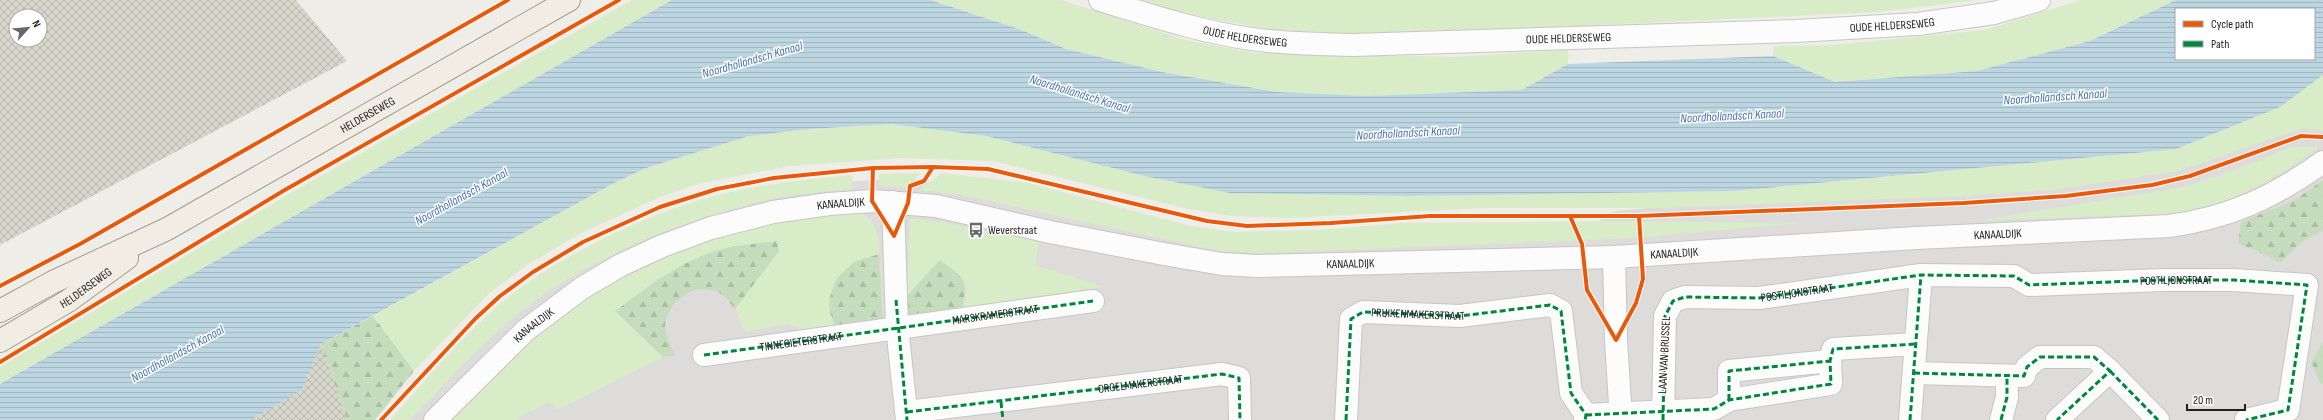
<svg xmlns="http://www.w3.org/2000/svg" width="2323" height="420" font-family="'Sofia Sans Condensed',sans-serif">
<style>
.residential{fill:#dddcda}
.construction{fill:url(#construction-cross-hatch);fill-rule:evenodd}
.grass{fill:#d7ecc7}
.forest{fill:url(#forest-firs)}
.water{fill:url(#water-rules);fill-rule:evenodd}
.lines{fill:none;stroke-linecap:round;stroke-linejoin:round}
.minor-casing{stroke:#c7c6c4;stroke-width:24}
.major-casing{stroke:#a59d84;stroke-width:24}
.minor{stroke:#fcfcfc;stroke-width:22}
.major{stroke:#f1ede5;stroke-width:22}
.quiet{stroke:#00873e;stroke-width:3;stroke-dasharray:6 3;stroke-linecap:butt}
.cycleway-casing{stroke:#fff;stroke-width:6}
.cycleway{stroke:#e8590c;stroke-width:4}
.labels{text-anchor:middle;stroke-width:3;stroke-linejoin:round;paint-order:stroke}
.street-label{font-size:12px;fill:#202020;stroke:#fff}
.poi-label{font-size:12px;fill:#202020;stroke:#fff;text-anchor:start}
.water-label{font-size:13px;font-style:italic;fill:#4a74b1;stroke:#fff}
</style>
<defs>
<pattern id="construction-cross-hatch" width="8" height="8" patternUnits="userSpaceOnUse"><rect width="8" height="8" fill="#d6d7ca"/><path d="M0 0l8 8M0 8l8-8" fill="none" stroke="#b7b8ad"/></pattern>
<pattern id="forest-firs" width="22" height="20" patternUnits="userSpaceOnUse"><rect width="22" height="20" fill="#c6ddbd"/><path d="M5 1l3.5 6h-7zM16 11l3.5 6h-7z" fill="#aabda2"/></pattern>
<pattern id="water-rules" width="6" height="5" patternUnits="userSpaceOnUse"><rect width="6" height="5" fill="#bcd6e1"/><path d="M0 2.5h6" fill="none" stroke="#a1b7c1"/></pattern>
</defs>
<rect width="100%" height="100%" fill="#eeede8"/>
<path class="residential" d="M 2323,102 L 2323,420 L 397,420 L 505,308 L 669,220 L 845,182 L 907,178 L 1137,218 L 1245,241 L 1586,229 L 1615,211 L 2129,164 Z"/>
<path class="construction" d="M 0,0 L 296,0 L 347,61 L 0,245 ZM 16,16 L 40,16 L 40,40 L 16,40 Z
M 321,344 L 347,420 L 250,420 L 302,390 Z"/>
<path class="grass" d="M 632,0 L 672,0 L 0,384 L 0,367 L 291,193 Z
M 930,0 L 1061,0 L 1186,40 L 1254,53 L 1451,57 L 1568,50 L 1568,64 L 1522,90 L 1367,96 L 1276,92 L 1162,72 L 1066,49 L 1019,29 Z
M 1139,0 L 1979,0 L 1878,12 L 1366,36 L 1268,29 L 1181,13 Z
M 2081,0 L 2176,0 L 2090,41 L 1977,71 L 1835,82 L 1773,56 L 1774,46 L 1834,45 L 1985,30 Z
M 2323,75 L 2323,131 L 2303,128 L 2179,171 L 2052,190 L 1964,196 L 1660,208 L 1484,208 L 1287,218 L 1231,216 L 1184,208 L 993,161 L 900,158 L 789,166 L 701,183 L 660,197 L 579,234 L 527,265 L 488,294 L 414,371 L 373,316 L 614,183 L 646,168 L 749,136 L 809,129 L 891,124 L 986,136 L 1230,193 L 1407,196 L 1734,191 L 2176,149 L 2279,107 Z
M 2291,147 L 2319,147 C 2278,177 2232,205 2181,213 L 1975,221 L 2184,187 L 2245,166 Z
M 921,173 L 910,183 L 907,188 L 879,185 L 879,174 Z
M 942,173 L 1028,183 L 1191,226 L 1236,232 L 1317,230 L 1404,223 L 1631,221 L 1801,223 L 1634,238 L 1266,253 L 1218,251 L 957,194 L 919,190 Z
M 852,175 L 853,189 C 826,192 798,193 772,199 C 688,217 584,259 518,314 C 479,346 445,384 410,420 L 390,420 C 428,378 465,332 510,296 C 564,254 637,219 703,199 C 751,185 803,180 852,175 Z
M 859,211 C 876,221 880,235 879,254 L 854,262 L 837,278 L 837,332 L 814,335 L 788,324 L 745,332 L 735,309 L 779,251 L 702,256 L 660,278 L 616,311 L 663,357 L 558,410 L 550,402 L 520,417 L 518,420 L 447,420 L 504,360 L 594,291 L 679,250 L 719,234 L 783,217 Z
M 910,218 L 947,223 L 1039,241 L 1035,265 L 1104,287 L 962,308 L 967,288 L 940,260 L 907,296 Z"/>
<path class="forest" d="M 2323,180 L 2323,231 L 2303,241 L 2280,263 L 2257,251 L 2238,244 L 2241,222 L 2295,200 Z
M 777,241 L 779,251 L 735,309 C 730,303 725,295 717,292 C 695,281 667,302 665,326 C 665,336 671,346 675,355 L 663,357 L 615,311 C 651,285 686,256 731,247 C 746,244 761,243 777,241 Z
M 879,254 L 883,326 L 837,332 L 830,312 L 829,299 L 837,278 L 854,262 Z
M 940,260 C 963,278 969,277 962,308 L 907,317 L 907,296 Z
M 373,316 L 414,371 L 375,420 L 347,420 L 321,344 Z
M 2323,342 L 2323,384 L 2320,383 L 2311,362 Z"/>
<path class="water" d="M 672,0 L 930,0 L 1019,29 L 1066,49 L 1162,72 L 1276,92 L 1367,96 L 1522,90 L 1568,64 L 1773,56 L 1835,82 L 1977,71 L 2090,41 L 2176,0 L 2323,0 L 2323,75 L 2280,107 L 2176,149 L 1734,191 L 1407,196 L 1230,193 L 1149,177 L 986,136 L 891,124 L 809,129 L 749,136 L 646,168 L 614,183 L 321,344 L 302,390 L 250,420 L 0,420 L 0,384 ZM 2176,9 L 2314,9 L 2314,59 L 2176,59 Z"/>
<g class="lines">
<g class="minor-casing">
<g id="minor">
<path id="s1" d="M 1100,0 C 1150,15 1200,32 1252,39 C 1285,44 1319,44 1353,45 L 1796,31 L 1918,24 L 1994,13 L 2039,0"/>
<path d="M 893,202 L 897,327 L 907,420"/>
<path d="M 1614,257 L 1616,340 L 1621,420"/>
<path id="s2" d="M 704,355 L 1093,301"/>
<path d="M 2110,371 L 2158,420"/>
<path d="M 1914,373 L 2024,376 L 2027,367 L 2040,357 L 2094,357 L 2110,371 L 2057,420"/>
<path d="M 1729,400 L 1729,371 L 1830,361"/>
<path d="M 907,412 L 1222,374 L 1239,378 L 1240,420"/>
<path d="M 1586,415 L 1714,409 L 1729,400 L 1831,384 L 1830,361 L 1833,349 L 1916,344"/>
<path id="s3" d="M 435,420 L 526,330 L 582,288 L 621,265 L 662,246 L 711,228 L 773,212 L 829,204 L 872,201 L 936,206 L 1050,232 L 1164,254 L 1222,264 L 1257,266 L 1614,257 L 1916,238 L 2169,226 C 2229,218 2274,197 2323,162"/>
<path d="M 1346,420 L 1351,319 L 1363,312 L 1460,316 L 1550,305 L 1561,311 L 1571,393 L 1586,415 L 1585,420"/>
<path d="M 1663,420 L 1665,316 L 1673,301 L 1685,297 L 1759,298 L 1921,275 L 2014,276 L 2029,285 L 2162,280 L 2234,280 L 2307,285 L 2288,410 L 2246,420"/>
<path d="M 1910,420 L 1921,275"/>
<path d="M 2001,420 L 2007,397 L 2007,376"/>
</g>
</g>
<g class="major-casing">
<g id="major">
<path id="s4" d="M 0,311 L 53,282 L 167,229 L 569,0"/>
<path id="s5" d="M 0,341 L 68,301 L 127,258"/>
</g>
</g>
<use href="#minor" class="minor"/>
<use href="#major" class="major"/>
<g class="quiet">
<path d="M 896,300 L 907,420"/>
<path d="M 704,355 L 1093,301"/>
<path d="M 2110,371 L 2158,420"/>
<path d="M 1914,373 L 2024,376 L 2027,367 L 2040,357 L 2094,357 L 2110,371 L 2057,420"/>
<path d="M 1729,400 L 1729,371 L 1830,361"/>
<path d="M 1001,402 L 1003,420"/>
<path id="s6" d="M 907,412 L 1222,374 L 1239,378 L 1240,420"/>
<path d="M 1586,415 L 1714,409 L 1729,400 L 1831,384 L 1830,361 L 1833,349 L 1916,344"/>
<path id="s7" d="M 1346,420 L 1351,319 L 1363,312 L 1460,316 L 1550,305 L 1561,311 L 1571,393 L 1586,415 L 1585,420"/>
<path id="s8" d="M 1663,420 L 1665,316 L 1673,301 L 1685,297 L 1759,298 L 1921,275 L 2014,276 L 2029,285 L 2162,280 L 2234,280 L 2307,285 L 2288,410 L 2246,420"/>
<path d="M 1910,420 L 1921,275"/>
<path d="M 2001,420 L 2007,397 L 2007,376"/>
</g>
<g class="cycleway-casing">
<path id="cycleway" d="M 873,168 L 872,201 L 894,236
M 1570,216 L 1582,244 L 1587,290 L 1616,340
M 894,236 L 908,203 L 910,186 L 924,181 L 933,167
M 0,286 L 80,244 L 508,0
M 1616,340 L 1636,303 L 1643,279 L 1639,216
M 0,362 L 283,191 L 619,0
M 381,420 L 475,319 L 500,296 L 533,272 L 583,242 L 660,207 L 717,189 L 774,178 L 873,168 L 933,167 L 988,169 L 1207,221 L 1247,226 L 1331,223 L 1430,216 L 1639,216 L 1964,203 L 2066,196 L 2152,185 L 2190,176 L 2301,136 L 2323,137"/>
</g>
<use href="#cycleway" class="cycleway"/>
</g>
<defs>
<g id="bus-bare" transform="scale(1.2)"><path d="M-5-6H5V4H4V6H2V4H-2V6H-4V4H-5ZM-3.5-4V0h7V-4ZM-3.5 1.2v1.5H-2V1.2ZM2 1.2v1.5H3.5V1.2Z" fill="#686866" stroke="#fff" stroke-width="2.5" paint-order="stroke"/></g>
</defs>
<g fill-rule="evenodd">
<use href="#bus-bare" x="976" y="230"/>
</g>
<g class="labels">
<g class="street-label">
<text dy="4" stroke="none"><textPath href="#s1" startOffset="798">OUDE HELDERSEWEG</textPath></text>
<text dy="4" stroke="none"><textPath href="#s1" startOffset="150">OUDE HELDERSEWEG</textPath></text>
<text dy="4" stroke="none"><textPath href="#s1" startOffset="474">OUDE HELDERSEWEG</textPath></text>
<text dy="4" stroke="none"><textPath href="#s4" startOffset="417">HELDERSEWEG</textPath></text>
<text dy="4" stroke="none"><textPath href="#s3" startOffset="473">KANAALDIJK</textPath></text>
<text dy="4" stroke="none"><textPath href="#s3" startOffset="1637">KANAALDIJK</textPath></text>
<text dy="4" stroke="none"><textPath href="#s3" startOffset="1313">KANAALDIJK</textPath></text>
<text dy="4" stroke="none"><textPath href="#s3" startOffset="989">KANAALDIJK</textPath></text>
<text dy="4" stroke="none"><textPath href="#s8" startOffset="629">POSTILJONSTRAAT</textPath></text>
<text dy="4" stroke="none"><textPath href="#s5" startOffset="101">HELDERSEWEG</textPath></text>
<text dy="4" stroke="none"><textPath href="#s8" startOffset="246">POSTILJONSTRAAT</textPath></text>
<text dy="4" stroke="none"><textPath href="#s7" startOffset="170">PRUIKENMAKERSTRAAT</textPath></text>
<text dy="4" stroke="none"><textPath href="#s2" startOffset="294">MARSKRAMERSTRAAT</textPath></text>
<text dy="4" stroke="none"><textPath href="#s3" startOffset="137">KANAALDIJK</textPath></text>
<text dy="4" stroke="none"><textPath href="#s2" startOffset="98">TINNEGIETERSTRAAT</textPath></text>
<text transform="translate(1664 355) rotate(-87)" y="4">LAAN VAN BRUSSEL</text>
<text dy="4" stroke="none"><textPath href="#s6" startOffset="235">ORGELMAKERSTRAAT</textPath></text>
</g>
<g class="poi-label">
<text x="988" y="234">Weverstraat</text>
</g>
<g class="water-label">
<text transform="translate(752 59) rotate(-16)" y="5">Noordhollandsch Kanaal</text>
<text transform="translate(1080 93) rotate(17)" y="5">Noordhollandsch Kanaal</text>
<text transform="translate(2055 96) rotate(-4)" y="5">Noordhollandsch Kanaal</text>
<text transform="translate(1732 115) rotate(-3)" y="5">Noordhollandsch Kanaal</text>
<text transform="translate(1408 132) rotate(-3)" y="5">Noordhollandsch Kanaal</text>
<text transform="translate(461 196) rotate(-29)" y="5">Noordhollandsch Kanaal</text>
<text transform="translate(177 353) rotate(-29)" y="5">Noordhollandsch Kanaal</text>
</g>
</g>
<rect x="2175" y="8" width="140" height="52" fill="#ffffff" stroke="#a6a6a6"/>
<rect x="2183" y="21" width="20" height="6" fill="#e8590c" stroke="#a6a6a6"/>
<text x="2211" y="28" font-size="12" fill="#202020">Cycle path</text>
<rect x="2183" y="41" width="20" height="6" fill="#00873e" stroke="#a6a6a6"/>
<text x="2211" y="48" font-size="12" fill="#202020">Path</text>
<g transform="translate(28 28) rotate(63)"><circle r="19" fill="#ffffff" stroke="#a6a6a6"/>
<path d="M0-3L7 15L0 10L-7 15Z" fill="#686866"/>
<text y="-6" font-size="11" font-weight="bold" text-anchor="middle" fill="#202020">N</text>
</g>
<path d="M2187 404v6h58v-6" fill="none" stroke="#202020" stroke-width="2"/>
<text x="2193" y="404" font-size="12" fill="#202020" stroke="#ffffff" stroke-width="3" paint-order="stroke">20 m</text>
</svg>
